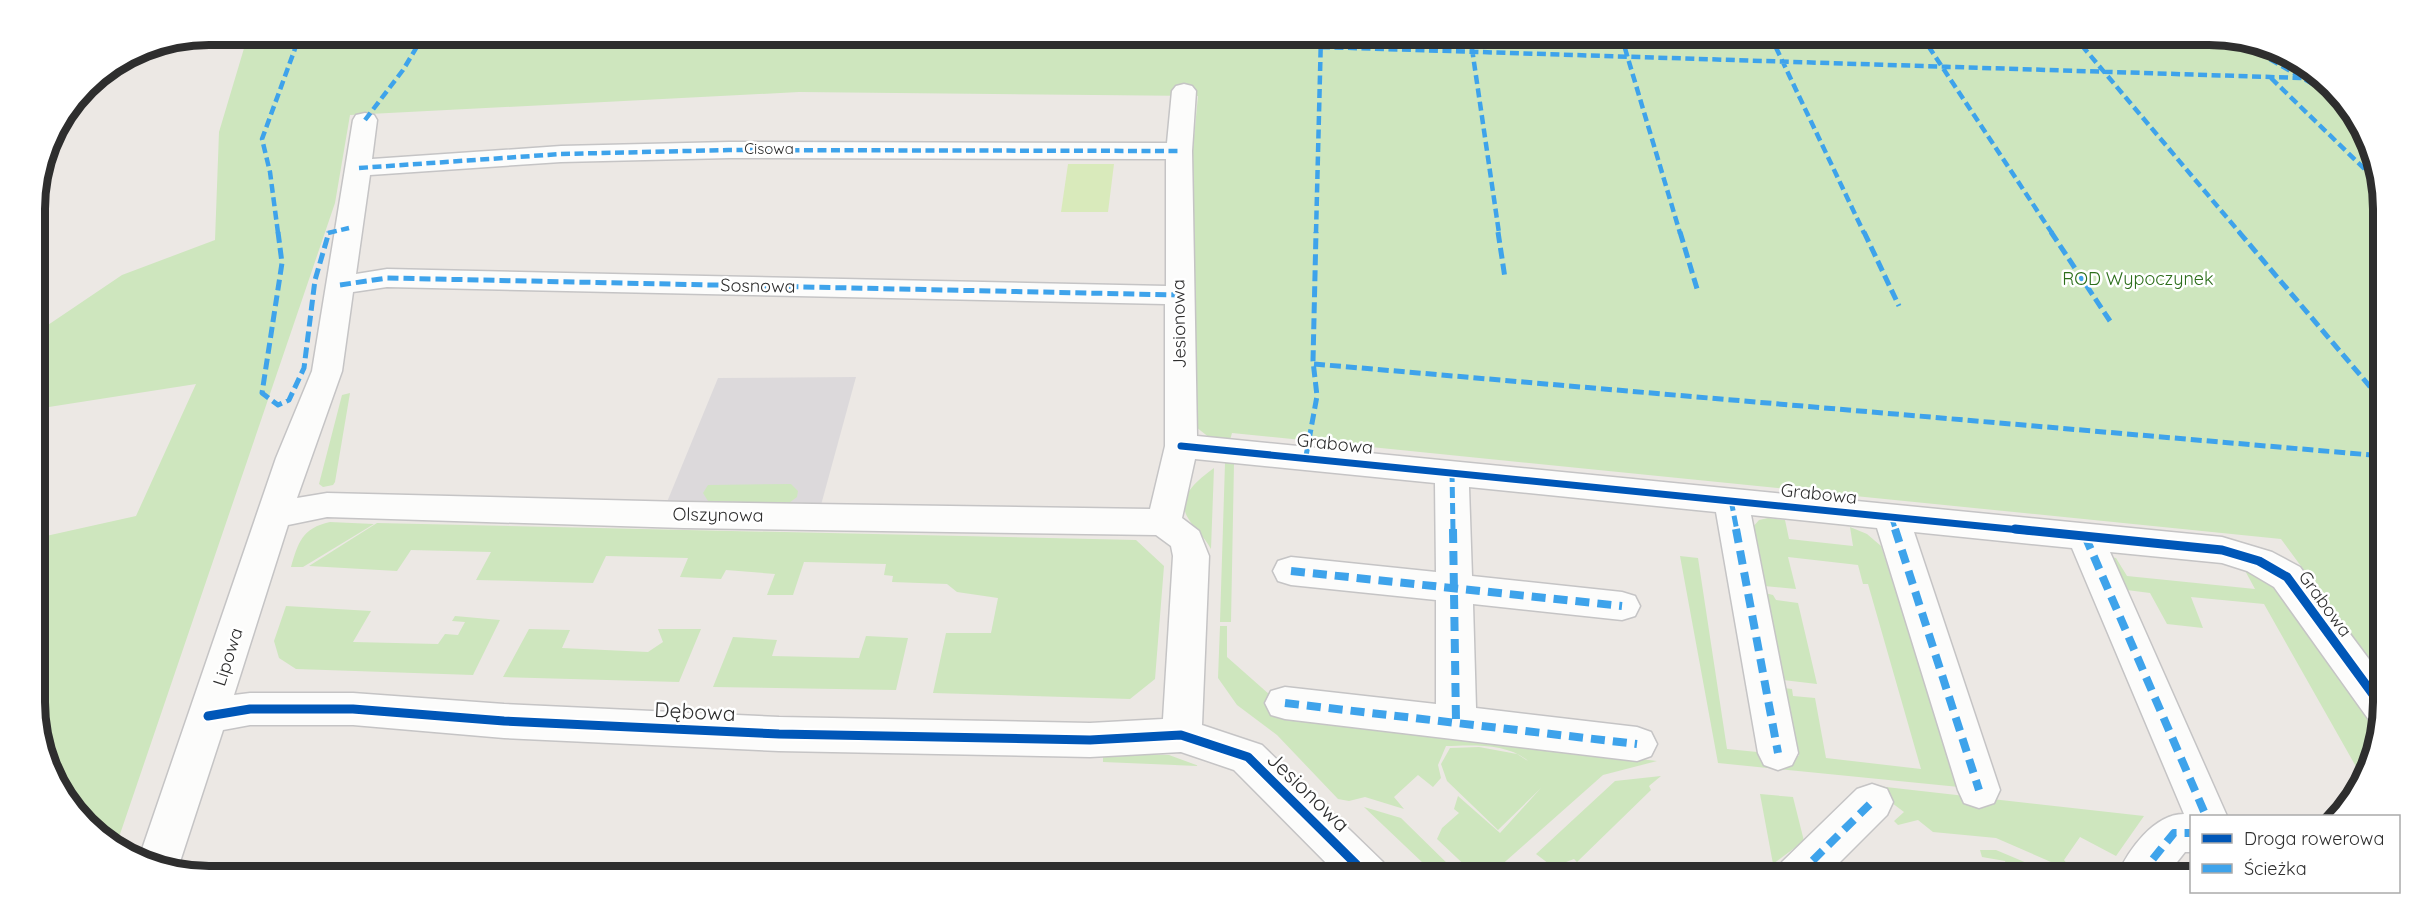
<svg xmlns="http://www.w3.org/2000/svg" width="2418" height="911" font-family="Quicksand,sans-serif">
<style>
.industrial{fill:#dcd9db}
.green{fill:#cee6be}
.pitch{fill:#d9eabb}
.lines{fill:none;stroke-linecap:round;stroke-linejoin:round}
.minor-casing{stroke:#c5c4c5;stroke-width:3}
.minor{fill:#fcfcfb;fill-rule:evenodd}
.quiet-far2{stroke:#3ea3eb;stroke-width:4.5;stroke-dasharray:9 4.5;stroke-linecap:butt}
.quiet-far1{stroke:#3ea3eb;stroke-width:5;stroke-dasharray:11 5;stroke-linecap:butt}
.quiet{stroke:#3ea3eb;stroke-width:8;stroke-dasharray:14 8;stroke-linecap:butt}
.cycleway-far1-casing{stroke:#fff;stroke-width:10}
.cycleway-casing{stroke:#fff;stroke-width:13}
.cycleway-far1{stroke:#0057b8;stroke-width:7}
.cycleway{stroke:#0057b8;stroke-width:9}
.labels{text-anchor:middle;stroke-width:5;stroke-linejoin:round;paint-order:stroke}
.far-street-label{font-size:15px;fill:#2e2e2e;stroke:#fff}
.park-label{font-size:18px;fill:#2c6e1b;stroke:#fff}
.street-label{font-size:18px;fill:#2e2e2e;stroke:#fff}
.near-street-label{font-size:21px;fill:#2e2e2e;stroke:#fff}
.rim{fill:none;stroke:#2e2e2e;stroke-width:8}
</style>
<rect width="100%" height="100%" fill="#ece8e4"/>
<path class="industrial" d="M 856,377 L 821,505 L 667,502 L 718,378 Z"/>
<path class="green" d="M 248,35 L 2209,35 L 2265,44 L 2340,94 L 2382,186 L 2383,678 L 2281,539 L 1232,433 L 1230,440 L 1210,438 L 1196,427 L 1188,200 L 1198,96 L 799,92 L 350,115 L 335,203 L 117,843 L 78,817 L 38,736 L 37,538 L 136,516 L 196,384 L 36,409 L 36,365 L 42,329 L 122,275 L 215,240 L 219,132 Z
M 350,393 L 335,482 L 333,485 L 323,487 L 319,484 L 342,395 Z
M 1225,463 L 1234,463 L 1231,622 L 1220,622 Z
M 1214,468 L 1211,549 C 1204,536 1195,530 1188,518 C 1175,497 1199,479 1214,468 Z
M 791,484 L 798,491 L 797,497 L 789,503 L 708,501 L 703,493 L 708,485 Z
M 1768,518 L 1785,520 L 1789,539 L 1853,546 L 1850,527 L 1867,534 L 1881,546 L 1959,787 L 1718,763 L 1680,556 L 1698,558 L 1727,749 L 1799,756 L 1784,688 L 1792,689 L 1793,696 L 1815,698 L 1826,758 L 1921,769 L 1868,584 L 1863,584 L 1858,565 L 1788,557 L 1796,589 L 1764,586 L 1753,527 L 1759,520 Z
M 330,522 L 374,524 L 303,567 L 291,567 C 298,543 302,528 330,522 Z
M 377,523 L 1136,540 L 1164,566 L 1155,679 L 1130,699 L 933,693 L 946,633 L 991,633 L 998,598 L 957,592 L 947,584 L 892,582 L 893,576 L 884,575 L 886,564 L 804,562 L 793,595 L 767,595 L 775,574 L 726,570 L 721,579 L 680,577 L 688,558 L 606,556 L 593,583 L 476,580 L 491,552 L 411,550 L 397,571 L 309,566 Z
M 2111,557 L 2116,558 L 2127,576 L 2255,589 L 2242,565 L 2263,574 L 2287,599 L 2379,731 L 2374,758 L 2363,779 L 2264,604 L 2191,597 L 2203,628 L 2167,624 L 2150,593 L 2119,589 Z
M 1765,593 L 1773,595 L 1776,600 L 1798,603 L 1817,684 L 1783,680 Z
M 286,606 L 371,611 L 353,642 L 438,644 L 445,634 L 458,635 L 465,622 L 452,621 L 455,616 L 500,620 L 473,675 L 296,669 L 279,658 L 274,641 Z
M 1220,626 L 1227,626 L 1227,657 L 1296,718 L 1657,761 L 1603,775 L 1489,876 L 1475,875 L 1437,839 L 1442,828 L 1459,813 L 1454,809 L 1458,796 L 1500,833 L 1541,788 L 1498,830 L 1447,781 L 1441,764 L 1450,748 L 1479,747 L 1517,754 L 1528,761 C 1508,743 1472,745 1446,746 L 1438,765 L 1441,778 L 1433,787 L 1418,775 L 1394,797 L 1404,809 L 1365,797 L 1349,801 L 1338,799 L 1277,735 L 1237,705 L 1218,678 Z
M 529,629 L 570,630 L 562,648 L 648,652 L 663,642 L 658,629 L 701,629 L 679,682 L 503,677 Z
M 866,636 L 908,638 L 896,690 L 713,687 L 733,637 L 777,640 L 772,656 L 859,658 Z
M 1103,753 L 1169,755 L 1199,766 L 1103,762 Z
M 1661,776 L 1649,786 L 1651,790 L 1577,862 L 1574,859 L 1553,867 L 1536,854 L 1615,781 Z
M 1868,785 L 2144,816 L 2116,856 L 2080,837 L 2064,860 L 2074,872 L 1996,838 L 1933,832 L 1918,820 L 1898,825 L 1894,821 L 1904,812 Z
M 1760,794 L 1793,797 L 1804,841 L 1773,864 Z
M 1364,807 L 1401,818 L 1453,869 L 1444,876 L 1410,876 L 1424,864 Z
M 1980,850 L 1996,850 L 2058,876 L 2010,876 L 2005,861 L 1982,857 Z"/>
<path class="pitch" d="M 1068,164 L 1114,164 L 1108,212 L 1061,212 Z"/>
<g class="lines">
<g class="minor-casing">
<path id="minor" d="M 1184,84 L 1192,86 L 1196,91 L 1192,151 L 1197,436 L 2222,537 L 2272,552 L 2300,567 L 2383,678 L 2380,723 L 2369,720 L 2274,587 L 2247,571 L 2222,563 L 2110,552 L 2227,816 L 2192,816 L 2192,852 L 2185,852 L 2166,876 L 2117,876 C 2128,850 2154,814 2184,814 L 2072,548 L 1914,532 L 2000,790 L 1994,803 L 1979,808 L 1964,803 L 1958,790 L 1877,528 L 1751,515 L 1798,753 L 1792,765 L 1778,770 L 1764,765 L 1758,753 L 1716,512 L 1469,487 L 1472,576 L 1622,592 L 1635,596 L 1640,606 L 1635,616 L 1622,620 L 1473,604 L 1476,708 L 1637,727 L 1651,732 L 1657,744 L 1651,756 L 1637,761 L 1285,719 L 1271,715 L 1265,703 L 1271,691 L 1285,687 L 1436,704 L 1436,600 L 1291,585 L 1278,581 L 1273,571 L 1278,561 L 1291,557 L 1436,572 L 1435,483 L 1195,459 L 1182,518 L 1199,531 L 1209,556 L 1202,725 L 1262,745 L 1383,862 L 1390,876 L 1339,876 L 1234,770 L 1181,752 L 1090,757 L 779,751 L 504,738 L 353,725 L 250,725 L 223,730 L 177,871 L 153,867 L 139,858 L 276,458 L 312,371 L 353,120 L 356,115 L 365,113 L 374,115 L 377,120 L 372,159 L 561,146 L 729,142 L 1167,143 L 1172,91 L 1176,86 ZM 729,158 L 1166,159 L 1166,286 L 387,269 L 356,274 L 370,175 L 561,162 ZM 387,287 L 1165,304 L 1165,446 L 1150,509 L 684,502 L 327,493 L 297,498 L 342,371 L 353,292 ZM 327,517 L 684,528 L 1156,535 L 1171,546 L 1173,556 L 1163,719 L 1090,723 L 779,717 L 504,704 L 353,693 L 250,693 L 234,695 L 288,525 Z
M 1872,784 L 1887,789 L 1893,802 L 1887,815 L 1826,876 L 1775,876 L 1782,862 L 1857,789 Z"/>
</g>
<use href="#minor" class="minor"/>
<path class="quiet-far2" d="M 1470,35 L 1499,233
M 1621,35 L 1680,233
M 1770,35 L 1864,233
M 1921,35 L 2052,233
M 2073,35 L 2240,233
M 2235,39 L 2344,102
M 1321,47 L 2302,78
M 2271,78 L 2382,186
M 365,120 L 403,70 L 424,35
M 359,168 L 561,154 L 729,150 L 1179,151
M 278,233 L 270,172 L 262,139 L 300,35
M 328,233 L 349,228
M 1316,233 L 1321,35"/>
<path class="quiet-far1" d="M 278,232 L 282,263 L 262,393 L 278,405 L 289,400 L 304,368 L 315,280 L 329,232
M 1498,232 L 1505,278
M 1680,232 L 1698,292
M 1864,232 L 1899,306
M 2051,232 L 2110,321
M 2239,232 L 2383,402
M 340,285 L 387,278 L 1178,295
M 1314,364 L 2383,456
M 1306,456 L 1317,396 L 1313,361 L 1316,232
M 1452,471 L 1453,531
M 1731,500 L 1737,531
M 1891,516 L 1896,531"/>
<path class="quiet" d="M 1453,529 L 1456,721
M 1736,529 L 1778,753
M 1895,529 L 1979,790
M 2085,536 L 2206,816
M 1291,571 L 1622,606
M 1285,703 L 1637,744
M 1797,876 L 1872,802
M 2139,876 L 2174,833 L 2192,833"/>
<g class="cycleway-far1-casing">
<path id="cycleway-far1" d="M 1181,446 L 2030,531"/>
</g>
<g class="cycleway-casing">
<path id="cycleway" d="M 2015,529 L 2222,550 L 2259,561 L 2287,577 L 2383,708
M 208,716 L 250,709 L 353,709 L 504,721 L 779,734 L 1090,740 L 1181,735 L 1248,757 L 1368,876"/>
</g>
<use href="#cycleway-far1" class="cycleway-far1"/>
<use href="#cycleway" class="cycleway"/>
</g>
<g class="labels">
<g class="far-street-label">
<text x="769" y="154">Cisowa</text>
</g>
<g class="park-label">
<text x="2138" y="285">ROD Wypoczynek</text>
</g>
<g class="street-label">
<text transform="translate(758 286) rotate(1)" y="6">Sosnowa</text>
<text transform="translate(1179 324) rotate(-91)" y="6">Jesionowa</text>
<text transform="translate(1335 444) rotate(6)" y="6">Grabowa</text>
<text transform="translate(1819 494) rotate(6)" y="6">Grabowa</text>
<text transform="translate(718 515) rotate(1)" y="6">Olszynowa</text>
<text transform="translate(2325 604) rotate(54)" y="6">Grabowa</text>
<text transform="translate(228 657) rotate(-72)" y="6">Lipowa</text>
</g>
<g class="near-street-label">
<text transform="translate(695 712) rotate(3)" y="7">Dębowa</text>
<text transform="translate(1308 792) rotate(44)" y="7">Jesionowa</text>
</g>
</g>
<path d="M0 0H2418V911H0ZM209 45H2209A164 164 0 0 1 2373 209V702A164 164 0 0 1 2209 866H209A164 164 0 0 1 45 702V209A164 164 0 0 1 209 45Z" fill="#fff" fill-rule="evenodd"/>
<path class="rim" d="M209 45H2209A164 164 0 0 1 2373 209V702A164 164 0 0 1 2209 866H209A164 164 0 0 1 45 702V209A164 164 0 0 1 209 45Z"/>
<rect x="2190" y="815" width="210" height="78" fill="#ffffff" stroke="#ababab" stroke-width="1.5"/>
<rect x="2202" y="834" width="30" height="9" fill="#0057b8" stroke="#ababab" stroke-width="1.5"/>
<text x="2244" y="845" font-size="18" fill="#2e2e2e">Droga rowerowa</text>
<rect x="2202" y="864" width="30" height="9" fill="#3ea3eb" stroke="#ababab" stroke-width="1.5"/>
<text x="2244" y="875" font-size="18" fill="#2e2e2e">Ścieżka</text>
</svg>
